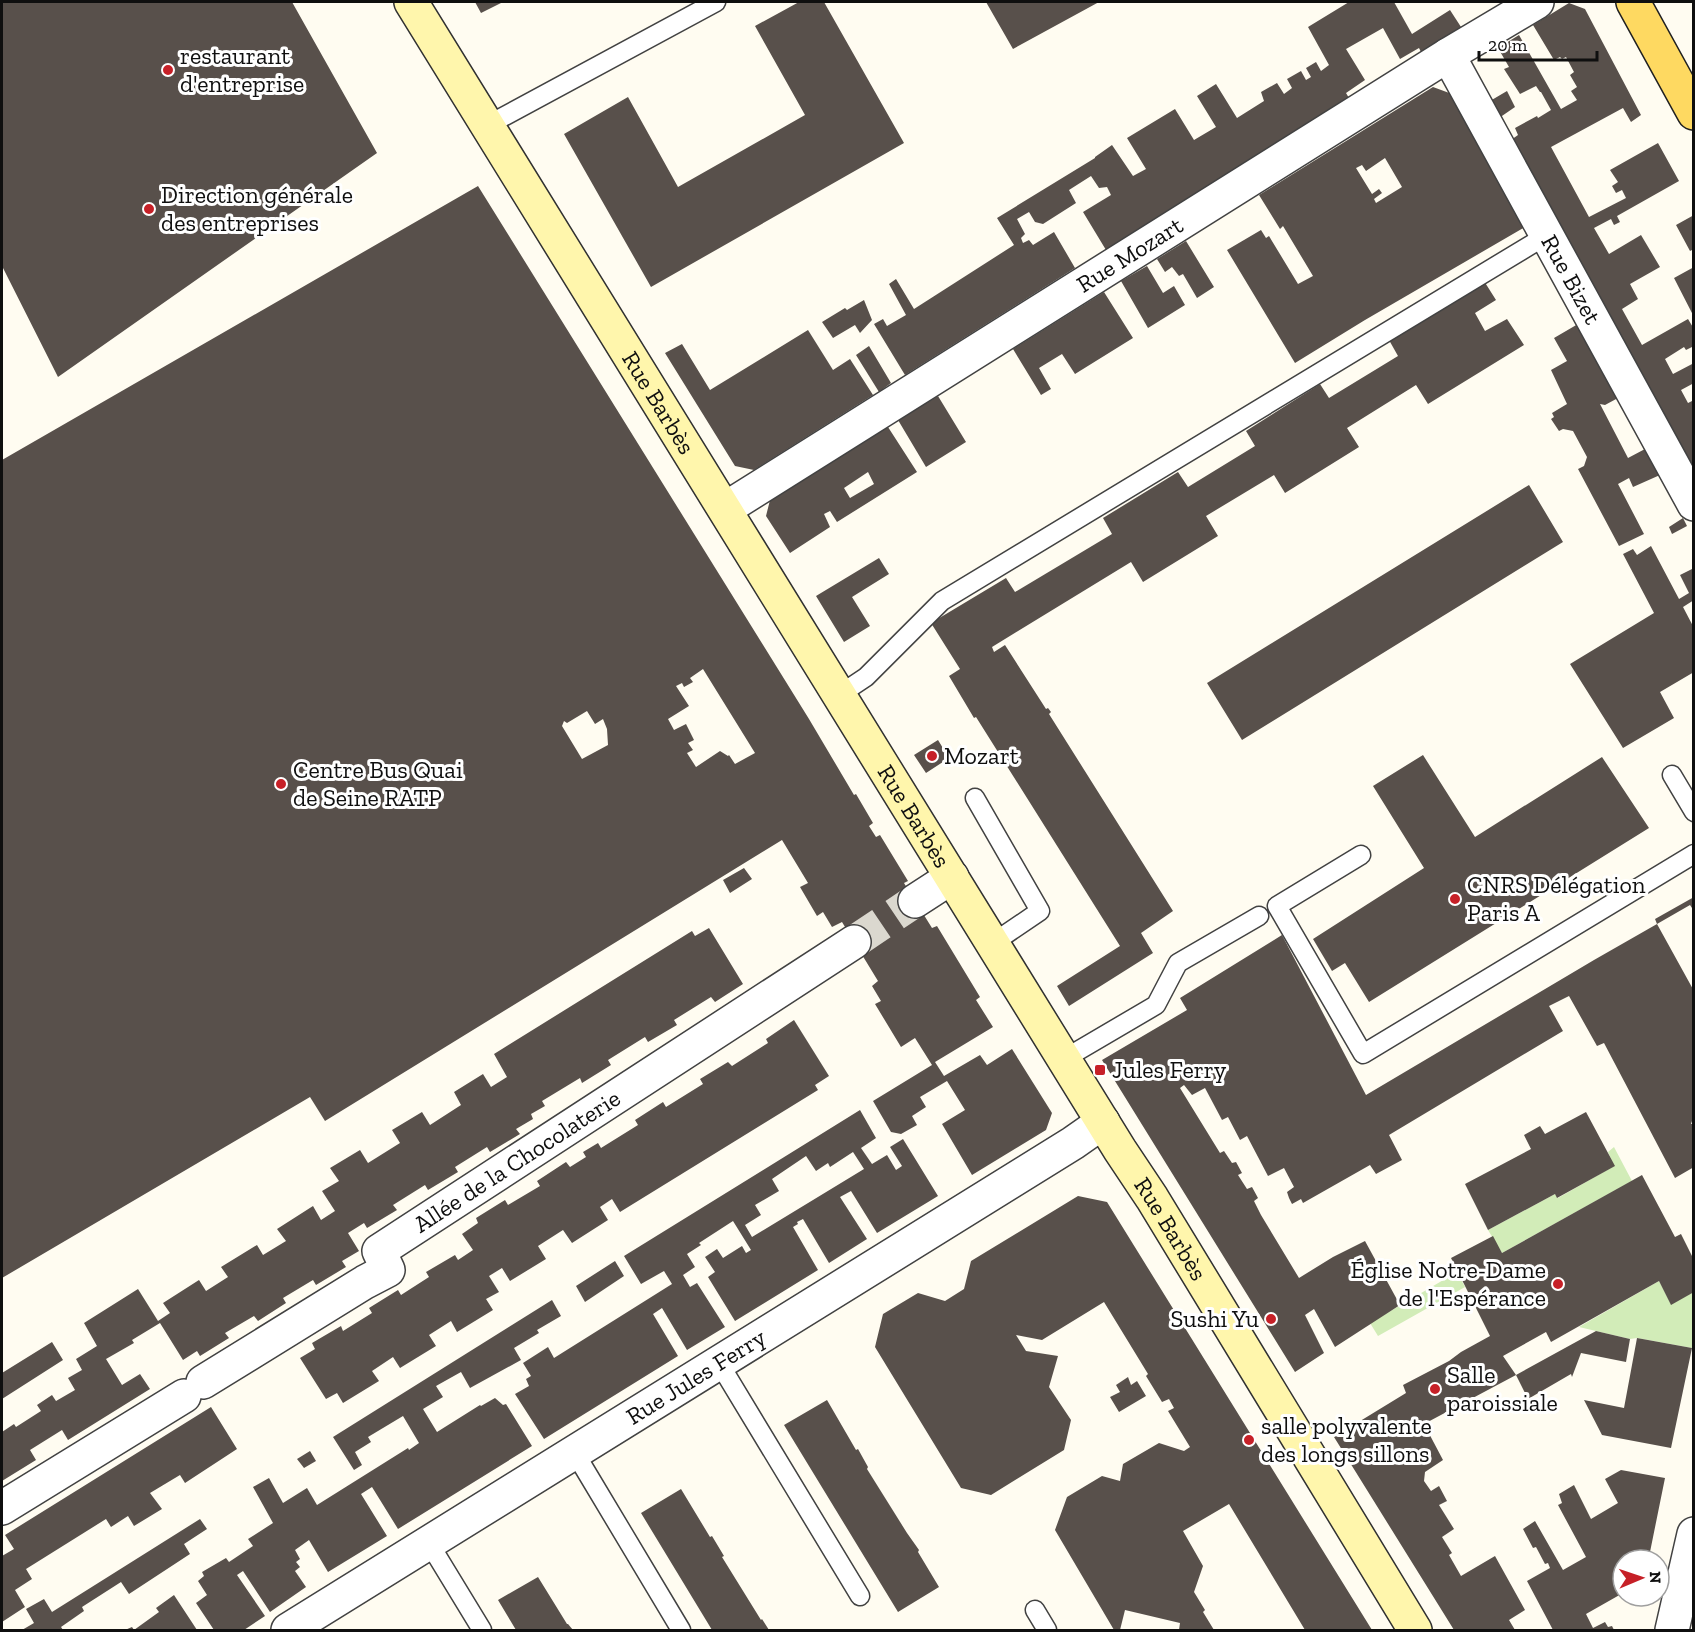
<svg xmlns="http://www.w3.org/2000/svg" width="1695" height="1632" font-family="'Zilla Slab',serif">
<style>
.green{fill:#d2ecb8}
.building{fill:#58504b;fill-rule:evenodd}
.lines{fill:none;stroke-linecap:round;stroke-linejoin:round}
.street-tunnel{stroke:#dbd8cf;stroke-width:33;stroke-dasharray:33 16;stroke-linecap:butt}
.lane-casing{stroke:#424242;stroke-width:21}
.street-casing{stroke:#424242;stroke-width:36}
.secondary-casing{stroke:#313131;stroke-width:36}
.primary-casing{stroke:#202020;stroke-width:36}
.lane{stroke:#fff;stroke-width:18}
.street{stroke:#fff;stroke-width:33}
.secondary{stroke:#fff6ac;stroke-width:33}
.primary{stroke:#fed961;stroke-width:33}
.poi-dot{fill:#c62027;stroke:#fff;stroke-width:2}
.labels{text-anchor:middle;stroke-width:6;stroke-linejoin:round;paint-order:stroke}
.poi-label{font-size:24px;fill:#0f0f0f;stroke:#fff;text-anchor:start}
.street-label{font-size:24px;fill:#0f0f0f;stroke:#fff}
</style>
<rect width="100%" height="100%" fill="#fffcf1"/>
<path class="green" d="M 1614,1147 L 1632,1181 L 1502,1253 L 1488,1230 L 1555,1194 L 1558,1198 L 1614,1166 L 1608,1152 Z
M 1457,1272 L 1465,1287 L 1378,1336 L 1370,1323 Z
M 1659,1281 L 1671,1304 L 1693,1292 L 1692,1348 L 1637,1338 L 1630,1339 L 1579,1327 Z"/>
<path class="building" d="M 2,2 L 292,2 L 377,153 L 58,377 L 2,266 Z
M 475,2 L 503,2 L 481,13 Z
M 799,2 L 824,2 L 904,143 L 651,287 L 564,134 L 628,97 L 678,187 L 805,115 L 755,26 Z
M 986,2 L 1099,2 L 1013,49 Z
M 1349,2 L 1394,2 L 1412,34 L 1450,10 L 1461,27 L 1421,52 L 1419,48 L 1400,59 L 1383,28 L 1346,49 L 1365,80 L 1346,93 L 1349,98 L 1106,250 L 1083,212 L 1111,195 L 1107,187 L 1099,188 L 1091,176 L 1069,190 L 1076,203 L 1043,224 L 1035,222 L 1029,212 L 1017,219 L 1025,234 L 1021,238 L 1023,243 L 1029,240 L 1033,245 L 1054,232 L 1075,268 L 905,375 L 874,324 L 883,319 L 887,326 L 906,315 L 889,284 L 896,279 L 914,309 L 1014,245 L 997,218 L 1095,158 L 1095,157 L 1112,145 L 1133,176 L 1146,169 L 1127,138 L 1175,109 L 1194,140 L 1216,127 L 1197,96 L 1216,84 L 1237,118 L 1264,101 L 1261,92 L 1277,83 L 1284,94 L 1292,88 L 1287,79 L 1301,71 L 1306,80 L 1311,77 L 1306,68 L 1316,62 L 1321,71 L 1329,65 L 1308,27 Z
M 1569,3 L 1585,9 L 1641,115 L 1631,122 L 1623,108 L 1551,147 L 1589,217 L 1626,198 L 1622,190 L 1616,193 L 1612,186 L 1618,182 L 1610,170 L 1658,143 L 1679,181 L 1617,216 L 1620,222 L 1614,225 L 1611,219 L 1594,228 L 1609,254 L 1641,235 L 1660,267 L 1630,284 L 1638,299 L 1622,309 L 1642,345 L 1688,319 L 1694,329 L 1694,346 L 1686,350 L 1684,347 L 1665,359 L 1673,374 L 1694,363 L 1694,383 L 1681,390 L 1688,403 L 1694,400 L 1694,475 L 1511,140 L 1518,135 L 1515,128 L 1537,116 L 1538,118 L 1551,110 L 1541,92 L 1540,92 L 1536,86 L 1520,94 L 1504,69 L 1509,67 L 1498,48 L 1519,35 L 1561,109 L 1577,100 L 1571,91 L 1577,87 L 1570,75 L 1574,72 L 1566,57 L 1562,59 L 1560,57 L 1554,60 L 1533,25 Z
M 1433,87 L 1452,94 L 1525,227 L 1365,320 L 1295,363 L 1227,250 L 1261,230 L 1266,238 L 1269,236 L 1298,284 L 1313,276 L 1283,226 L 1280,229 L 1259,195 ZM 1385,158 L 1402,187 L 1376,203 L 1374,199 L 1382,193 L 1379,189 L 1372,194 L 1356,168 L 1362,165 L 1366,171 Z
M 1507,91 L 1515,107 L 1499,118 L 1490,101 Z
M 478,186 L 809,719 L 854,795 L 856,794 L 873,823 L 869,826 L 876,837 L 880,835 L 908,881 L 904,883 L 932,928 L 937,926 L 980,997 L 976,1000 L 993,1027 L 935,1062 L 944,1076 L 980,1055 L 987,1065 L 1012,1049 L 1052,1113 L 1046,1130 L 972,1175 L 942,1124 L 965,1110 L 947,1081 L 920,1097 L 926,1107 L 912,1116 L 917,1125 L 901,1134 L 891,1132 L 873,1101 L 932,1065 L 915,1038 L 901,1047 L 875,1004 L 881,1001 L 872,986 L 878,981 L 842,922 L 832,927 L 823,912 L 817,916 L 800,887 L 808,883 L 782,840 L 325,1121 L 310,1097 L 2,1278 L 2,460 ZM 703,669 L 755,753 L 735,764 L 729,755 L 728,756 L 720,751 L 696,767 L 687,753 L 693,750 L 688,743 L 694,740 L 686,724 L 674,730 L 668,719 L 689,706 L 676,686 L 682,683 L 684,687 L 693,682 L 690,678 ZM 587,711 L 595,724 L 603,719 L 607,729 L 608,745 L 582,759 L 562,726 L 564,721 L 567,723 Z
M 1694,215 L 1694,249 L 1690,251 L 1676,225 Z
M 1186,241 L 1214,287 L 1197,298 L 1183,274 L 1179,276 L 1172,267 L 1165,272 L 1157,259 Z
M 1147,266 L 1163,293 L 1174,286 L 1185,305 L 1148,328 L 1121,281 Z
M 1694,267 L 1694,317 L 1674,278 Z
M 1484,281 L 1496,300 L 1475,313 L 1485,331 L 1507,319 L 1524,345 L 1428,404 L 1416,385 L 1347,428 L 1359,447 L 1285,493 L 1274,475 L 1206,516 L 1218,536 L 1143,582 L 1131,562 L 992,647 L 994,652 L 1005,645 L 1046,709 L 1048,708 L 1051,712 L 1049,714 L 1173,911 L 1141,933 L 1153,953 L 1069,1006 L 1057,986 L 1120,946 L 976,717 L 974,718 L 949,676 L 960,669 L 931,623 L 1006,578 L 1015,592 L 1112,534 L 1103,518 L 1178,472 L 1188,487 L 1255,446 L 1246,431 L 1320,384 L 1329,398 L 1398,356 L 1389,340 Z
M 1104,292 L 1133,338 L 1075,374 L 1062,354 L 1039,368 L 1051,389 L 1041,395 L 1013,349 Z
M 864,300 L 872,320 L 860,333 L 855,325 L 833,338 L 822,322 L 845,308 L 847,310 Z
M 1578,324 L 1618,398 L 1605,405 L 1600,404 L 1628,458 L 1645,449 L 1660,475 L 1633,487 L 1629,478 L 1618,484 L 1644,534 L 1619,546 L 1578,469 L 1584,466 L 1587,457 L 1573,431 L 1563,429 L 1559,431 L 1551,419 L 1554,417 L 1552,413 L 1567,404 L 1551,370 L 1567,361 L 1554,338 Z
M 808,330 L 833,370 L 850,359 L 873,395 L 754,470 L 735,466 L 665,353 L 682,344 L 710,390 Z
M 869,346 L 891,383 L 879,392 L 856,355 Z
M 938,396 L 966,442 L 926,467 L 898,420 Z
M 888,427 L 917,472 L 837,522 L 830,511 L 824,514 L 830,527 L 790,553 L 766,516 L 770,500 ZM 868,472 L 874,484 L 850,498 L 844,488 Z
M 1529,485 L 1563,542 L 1242,740 L 1207,683 Z
M 1683,518 L 1687,526 L 1672,534 L 1669,527 Z
M 1651,546 L 1679,599 L 1689,593 L 1680,575 L 1694,568 L 1694,600 L 1683,607 L 1694,628 L 1694,672 L 1660,692 L 1674,718 L 1623,748 L 1570,664 L 1654,613 L 1623,554 L 1633,549 L 1637,555 Z
M 879,558 L 889,574 L 852,597 L 870,626 L 844,642 L 816,596 Z
M 938,740 L 949,758 L 926,773 L 914,755 Z
M 1423,755 L 1475,837 L 1602,757 L 1649,828 L 1369,1002 L 1345,963 L 1332,971 L 1313,939 L 1424,868 L 1373,786 Z
M 744,868 L 752,879 L 730,893 L 723,880 Z
M 1694,897 L 1694,911 L 1690,905 L 1657,924 L 1655,919 Z
M 1657,924 L 1694,991 L 1694,1115 L 1691,1124 L 1694,1124 L 1694,1167 L 1675,1178 L 1604,1043 L 1597,1046 L 1569,996 L 1549,1006 L 1563,1031 L 1389,1135 L 1402,1160 L 1376,1174 L 1370,1165 L 1303,1203 L 1301,1199 L 1292,1204 L 1289,1198 L 1287,1192 L 1294,1187 L 1284,1168 L 1268,1176 L 1247,1136 L 1240,1140 L 1228,1117 L 1222,1120 L 1205,1088 L 1192,1095 L 1184,1085 L 1180,1088 L 1220,1153 L 1224,1151 L 1232,1163 L 1236,1162 L 1242,1173 L 1238,1175 L 1247,1189 L 1252,1187 L 1258,1198 L 1254,1201 L 1261,1215 L 1299,1278 L 1333,1257 L 1365,1241 L 1400,1305 L 1335,1347 L 1314,1309 L 1305,1315 L 1324,1353 L 1295,1372 L 1102,1060 L 1187,1010 L 1180,998 L 1282,935 L 1366,1095 L 1594,960 Z
M 709,928 L 743,984 L 715,1002 L 711,997 L 674,1020 L 677,1025 L 648,1042 L 645,1037 L 608,1060 L 611,1065 L 582,1083 L 580,1078 L 542,1101 L 545,1106 L 531,1114 L 533,1119 L 516,1129 L 520,1134 L 490,1152 L 487,1147 L 455,1167 L 458,1172 L 428,1190 L 425,1185 L 393,1205 L 397,1210 L 367,1228 L 364,1223 L 348,1233 L 359,1251 L 342,1261 L 346,1267 L 316,1285 L 313,1280 L 283,1298 L 286,1303 L 258,1321 L 254,1316 L 225,1333 L 229,1338 L 200,1356 L 197,1351 L 183,1360 L 160,1323 L 132,1340 L 134,1343 L 106,1359 L 122,1385 L 140,1374 L 150,1389 L 68,1440 L 62,1430 L 30,1450 L 36,1460 L 2,1481 L 2,1432 L 14,1424 L 16,1427 L 41,1411 L 37,1405 L 52,1395 L 56,1401 L 75,1390 L 68,1378 L 82,1370 L 76,1359 L 97,1346 L 84,1323 L 138,1289 L 158,1321 L 170,1313 L 163,1303 L 199,1280 L 206,1291 L 228,1277 L 221,1267 L 257,1245 L 263,1255 L 286,1241 L 277,1229 L 313,1206 L 321,1220 L 335,1211 L 322,1191 L 339,1181 L 330,1168 L 360,1150 L 368,1163 L 400,1143 L 392,1130 L 422,1112 L 430,1125 L 461,1105 L 454,1092 L 483,1074 L 491,1087 L 507,1077 L 494,1054 L 692,931 L 695,936 Z
M 794,1020 L 829,1076 L 815,1085 L 818,1090 L 620,1212 L 612,1199 L 600,1207 L 608,1220 L 572,1243 L 563,1230 L 538,1246 L 546,1259 L 510,1281 L 502,1268 L 489,1276 L 499,1292 L 486,1299 L 493,1310 L 457,1332 L 451,1321 L 429,1335 L 436,1346 L 400,1368 L 393,1357 L 372,1371 L 379,1381 L 343,1403 L 337,1393 L 326,1399 L 300,1358 L 315,1349 L 312,1343 L 341,1326 L 343,1331 L 372,1313 L 369,1308 L 398,1290 L 401,1295 L 429,1277 L 426,1272 L 455,1255 L 458,1260 L 473,1250 L 462,1234 L 478,1223 L 476,1218 L 505,1200 L 508,1205 L 540,1186 L 537,1181 L 566,1162 L 570,1167 L 586,1157 L 583,1152 L 598,1143 L 601,1148 L 638,1125 L 635,1120 L 663,1102 L 666,1107 L 703,1084 L 700,1079 L 728,1062 L 732,1066 L 768,1043 L 766,1039 Z
M 860,1110 L 876,1138 L 861,1148 L 872,1164 L 887,1155 L 896,1170 L 902,1166 L 890,1147 L 903,1139 L 938,1196 L 877,1233 L 851,1191 L 840,1197 L 867,1239 L 829,1263 L 803,1219 L 797,1222 L 798,1224 L 793,1227 L 818,1270 L 735,1321 L 708,1277 L 715,1272 L 705,1257 L 717,1249 L 723,1258 L 742,1246 L 746,1253 L 751,1250 L 733,1221 L 699,1243 L 701,1245 L 687,1254 L 695,1267 L 683,1275 L 690,1287 L 697,1283 L 725,1327 L 687,1350 L 662,1308 L 653,1314 L 678,1356 L 544,1439 L 515,1394 L 529,1386 L 526,1379 L 531,1376 L 523,1363 L 548,1347 L 554,1358 L 672,1284 L 664,1271 L 641,1284 L 624,1256 ZM 853,1152 L 864,1169 L 752,1237 L 745,1225 L 761,1215 L 755,1205 L 779,1191 L 772,1179 L 806,1156 L 816,1171 L 828,1163 L 830,1167 Z
M 1586,1112 L 1615,1166 L 1557,1198 L 1555,1194 L 1488,1230 L 1465,1184 L 1531,1149 L 1524,1135 L 1540,1126 L 1545,1134 Z
M 1642,1175 L 1675,1237 L 1681,1234 L 1694,1260 L 1694,1292 L 1671,1305 L 1659,1281 L 1551,1342 L 1546,1332 L 1503,1356 L 1516,1375 L 1596,1331 L 1630,1339 L 1626,1362 L 1581,1353 L 1572,1377 L 1571,1374 L 1528,1399 L 1516,1375 L 1424,1424 L 1443,1460 L 1425,1472 L 1424,1481 L 1431,1491 L 1439,1486 L 1447,1501 L 1439,1505 L 1454,1529 L 1442,1537 L 1452,1553 L 1449,1555 L 1461,1576 L 1495,1556 L 1525,1610 L 1509,1620 L 1515,1630 L 1454,1630 L 1334,1437 L 1406,1393 L 1403,1385 L 1449,1361 L 1461,1352 L 1490,1336 L 1451,1258 L 1493,1236 L 1502,1253 Z
M 1078,1196 L 1107,1202 L 1372,1630 L 1305,1630 L 1229,1504 L 1183,1531 L 1203,1566 L 1194,1592 L 1205,1610 L 1203,1612 L 1214,1630 L 1179,1630 L 1180,1623 L 1125,1610 L 1120,1630 L 1114,1630 L 1055,1530 L 1067,1497 L 1102,1476 L 1120,1481 L 1123,1464 L 1159,1443 L 1184,1451 L 1190,1447 L 1168,1411 L 1174,1408 L 1169,1399 L 1162,1402 L 1146,1376 L 1148,1374 L 1104,1302 L 1042,1340 L 1016,1335 L 1026,1351 L 1058,1356 L 1049,1387 L 1071,1420 L 1064,1450 L 991,1495 L 961,1488 L 875,1347 L 883,1314 L 918,1293 L 945,1301 L 964,1289 L 971,1261 Z
M 615,1261 L 624,1276 L 585,1302 L 576,1286 Z
M 552,1300 L 561,1316 L 537,1330 L 539,1333 L 514,1348 L 521,1360 L 470,1388 L 461,1372 L 436,1386 L 443,1397 L 423,1409 L 437,1432 L 480,1405 L 481,1406 L 495,1398 L 503,1405 L 506,1404 L 532,1446 L 398,1529 L 372,1487 L 361,1494 L 387,1536 L 328,1572 L 309,1540 L 295,1550 L 300,1559 L 296,1562 L 300,1567 L 295,1571 L 306,1587 L 270,1612 L 243,1571 L 237,1575 L 265,1616 L 244,1630 L 214,1630 L 196,1603 L 207,1595 L 198,1581 L 204,1576 L 202,1572 L 226,1558 L 229,1562 L 253,1546 L 248,1539 L 273,1523 L 253,1487 L 269,1478 L 283,1503 L 307,1488 L 317,1505 L 408,1448 L 409,1450 L 419,1443 L 403,1416 L 368,1437 L 371,1442 L 355,1452 L 362,1465 L 354,1470 L 333,1437 Z
M 1637,1338 L 1692,1348 L 1671,1448 L 1602,1435 L 1584,1400 L 1624,1408 Z
M 52,1342 L 63,1360 L 2,1399 L 2,1373 Z
M 1128,1377 L 1131,1385 L 1137,1381 L 1146,1396 L 1119,1412 L 1110,1397 L 1120,1392 L 1116,1385 Z
M 827,1400 L 856,1450 L 858,1449 L 868,1467 L 867,1469 L 907,1533 L 919,1550 L 918,1552 L 939,1587 L 898,1612 L 784,1425 Z
M 211,1407 L 237,1449 L 185,1483 L 180,1475 L 150,1493 L 162,1509 L 134,1526 L 128,1516 L 111,1527 L 106,1519 L 26,1569 L 32,1579 L 15,1590 L 25,1607 L 2,1622 L 2,1556 L 14,1549 L 5,1535 Z
M 310,1451 L 316,1461 L 304,1468 L 297,1459 Z
M 1621,1470 L 1665,1478 L 1650,1552 L 1639,1550 L 1636,1560 L 1623,1560 L 1623,1593 L 1586,1614 L 1593,1628 L 1605,1622 L 1608,1627 L 1612,1626 L 1614,1630 L 1553,1630 L 1527,1581 L 1550,1568 L 1548,1563 L 1545,1564 L 1536,1547 L 1533,1548 L 1523,1529 L 1535,1521 L 1563,1570 L 1586,1557 L 1558,1505 L 1562,1503 L 1559,1494 L 1574,1485 L 1591,1519 L 1618,1503 L 1605,1479 Z
M 681,1489 L 710,1537 L 712,1536 L 724,1556 L 722,1557 L 761,1620 L 762,1619 L 769,1630 L 712,1630 L 641,1513 Z
M 200,1519 L 207,1529 L 184,1544 L 190,1554 L 129,1594 L 121,1582 L 82,1607 L 84,1611 L 61,1627 L 63,1630 L 22,1630 L 34,1623 L 26,1609 L 44,1599 L 52,1612 Z
M 538,1577 L 567,1624 L 568,1624 L 573,1630 L 516,1630 L 498,1600 Z
M 174,1595 L 197,1630 L 125,1630 L 132,1627 L 134,1630 L 159,1612 L 156,1608 Z"/>
<g class="lines">
<path class="street-tunnel" d="M 854,942 L 915,901"/>
<g class="lane-casing">
<path id="lane" d="M 488,125 L 716,2
M 839,695 L 866,677 L 942,601 L 1547,235
M 1672,775 L 1694,812
M 975,798 L 1040,911 L 993,943
M 1361,855 L 1277,906 L 1363,1054 L 1694,854
M 1064,1059 L 1156,1005 L 1178,963 L 1259,916
M 719,1363 L 860,1596
M 575,1453 L 681,1630
M 429,1543 L 482,1630
M 1035,1610 L 1047,1630"/>
</g>
<g class="street-casing">
<g id="street">
<path id="s1" d="M 1448,55 L 1694,504"/>
<path id="s2" d="M 725,509 L 1448,55 L 1537,2"/>
<path d="M 915,901 L 952,877"/>
<path id="s3" d="M 203,1382 L 365,1282 L 388,1270 L 379,1251 L 854,942"/>
<path d="M 2,1508 L 184,1396"/>
<path id="s4" d="M 288,1630 L 1073,1143 L 1103,1122"/>
<path d="M 1672,1630 L 1694,1534"/>
</g>
</g>
<g class="secondary-casing">
<g id="secondary">
<path id="s5" d="M 411,2 L 1120,1150 L 1152,1198 L 1415,1630"/>
</g>
</g>
<g class="primary-casing">
<path id="primary" d="M 1633,2 L 1694,113"/>
</g>
<use href="#lane" class="lane"/>
<use href="#street" class="street"/>
<use href="#secondary" class="secondary"/>
<use href="#primary" class="primary"/>
</g>
<g class="poi-dot">
<circle cx="168" cy="70" r="6"/>
<circle cx="149" cy="209" r="6"/>
<circle cx="932" cy="756" r="6"/>
<circle cx="281" cy="784" r="6"/>
<circle cx="1455" cy="899" r="6"/>
<rect x="1094" y="1064" width="12" height="12" rx="3"/>
<circle cx="1558" cy="1284" r="6"/>
<circle cx="1271" cy="1319" r="6"/>
<circle cx="1435" cy="1389" r="6"/>
<circle cx="1249" cy="1440" r="6"/>
</g>
<g class="labels">
<g class="poi-label">
<text x="180" y="64">restaurant<tspan x="180" dy="28">d'entreprise</tspan></text>
<text x="161" y="203">Direction générale<tspan x="161" dy="28">des entreprises</tspan></text>
<text x="944" y="764">Mozart</text>
<text x="293" y="778">Centre Bus Quai<tspan x="293" dy="28">de Seine RATP</tspan></text>
<text x="1467" y="893">CNRS Délégation<tspan x="1467" dy="28">Paris A</tspan></text>
<text x="1112" y="1078">Jules Ferry</text>
<text x="1546" y="1278" text-anchor="end">Église Notre-Dame<tspan x="1546" dy="28">de l'Espérance</tspan></text>
<text x="1259" y="1327" text-anchor="end">Sushi Yu</text>
<text x="1447" y="1383">Salle<tspan x="1447" dy="28">paroissiale</tspan></text>
<text x="1261" y="1434">salle polyvalente<tspan x="1261" dy="28">des longs sillons</tspan></text>
</g>
<g class="street-label">
<text dy="8" stroke="none"><textPath href="#s2" startOffset="478">Rue Mozart</textPath></text>
<text dy="8" stroke="none"><textPath href="#s1" startOffset="256">Rue Bizet</textPath></text>
<text dy="8" stroke="none"><textPath href="#s5" startOffset="471">Rue Barbès</textPath></text>
<text dy="8" stroke="none"><textPath href="#s5" startOffset="957">Rue Barbès</textPath></text>
<text dy="8" stroke="none"><textPath href="#s3" startOffset="402">Allée de la Chocolaterie</textPath></text>
<text dy="8" stroke="none"><textPath href="#s5" startOffset="1443">Rue Barbès</textPath></text>
<text dy="8" stroke="none"><textPath href="#s4" startOffset="480">Rue Jules Ferry</textPath></text>
</g>
</g>
<rect width="1695" height="1632" fill="none" stroke="#0f0f0f" stroke-width="6"/>
<g transform="translate(1641 1578) rotate(88)"><circle r="28" fill="#ffffff" stroke="#9f9f9f" stroke-width="1.5"/>
<path d="M0-4.5L10 22L0 15L-10 22Z" fill="#c62027"/>
<text y="-9" font-size="16" font-weight="bold" text-anchor="middle" fill="#0f0f0f">N</text>
</g>
<path d="M1479 51v9h118v-9" fill="none" stroke="#0f0f0f" stroke-width="3"/>
<text x="1488" y="51" font-size="18" fill="#0f0f0f" stroke="#ffffff" stroke-width="4.5" paint-order="stroke">20 m</text>
</svg>
